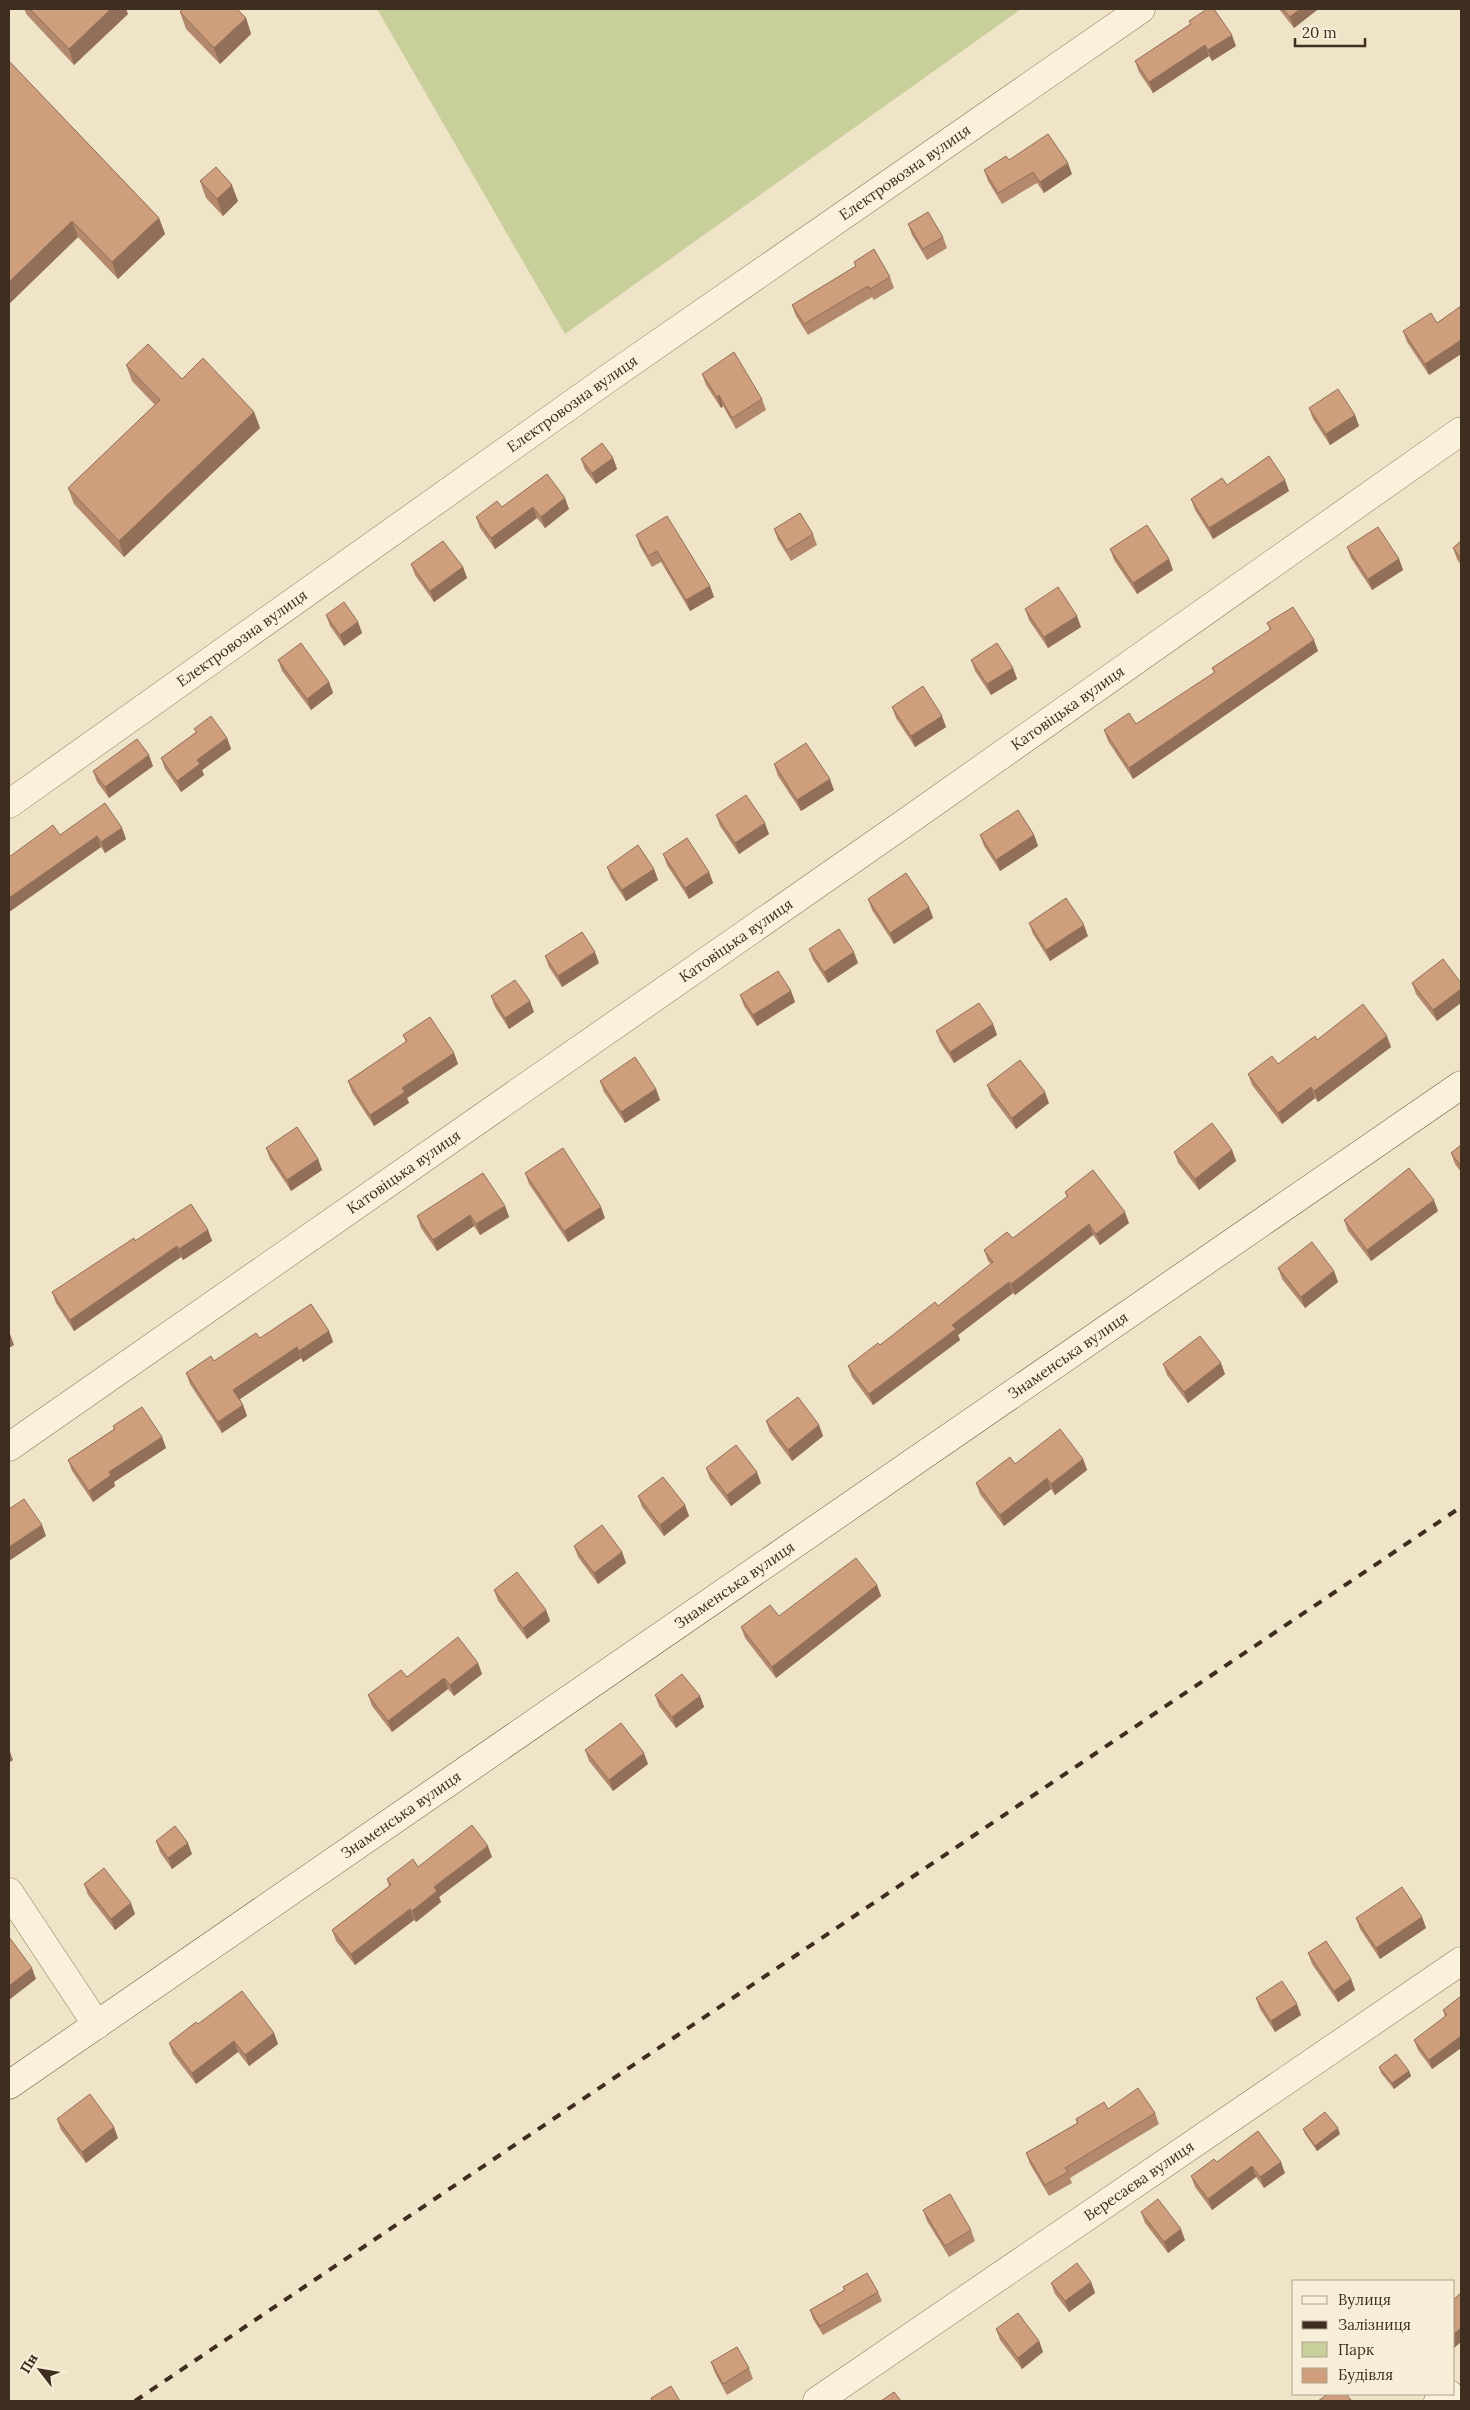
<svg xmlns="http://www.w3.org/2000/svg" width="1470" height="2410" font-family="Lora,serif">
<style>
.green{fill:#c9cf9b}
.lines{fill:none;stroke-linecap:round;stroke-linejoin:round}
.minor-casing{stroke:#8d765c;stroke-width:29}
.tertiary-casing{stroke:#8d765c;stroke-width:29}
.secondary-casing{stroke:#6f573f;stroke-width:29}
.minor{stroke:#faf1dc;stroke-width:28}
.tertiary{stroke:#faf1dc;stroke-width:28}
.secondary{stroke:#faf1dc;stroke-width:28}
.rail{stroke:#3d2e20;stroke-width:4;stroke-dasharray:9 9;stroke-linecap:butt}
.wall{fill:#b2896c}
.shaded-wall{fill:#916f58}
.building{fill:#cf9f7d;stroke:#916f58}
.labels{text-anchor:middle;stroke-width:4;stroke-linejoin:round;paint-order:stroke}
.street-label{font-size:15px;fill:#3d2e20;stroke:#f7eed8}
</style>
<rect width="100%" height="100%" fill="#f0e4c8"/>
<path class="green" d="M 377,9 L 1021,9 L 565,334 Z"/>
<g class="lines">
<g class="minor-casing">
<g id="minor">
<path id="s1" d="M 9,804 L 610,377 L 1141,9"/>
<path id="s2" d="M 9,1447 L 902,825 L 1461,431"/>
<path id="s3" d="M 817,2401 L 1461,1961"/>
<path d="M 1438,2401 L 1449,2394"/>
</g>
</g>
<g class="tertiary-casing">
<path id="tertiary" d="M 9,1892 L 97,2025"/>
</g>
<g class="secondary-casing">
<g id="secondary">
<path id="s4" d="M 9,2085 L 1461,1085"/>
</g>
</g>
<use href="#minor" class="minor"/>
<use href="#tertiary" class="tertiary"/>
<use href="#secondary" class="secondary"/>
<path class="rail" d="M 135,2401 L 1461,1507"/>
</g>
<path class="wall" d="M 24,9 L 126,9 L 128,14 L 74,65 L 27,15 Z
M 1279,9 L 1317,9 L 1317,10 L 1294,28 Z
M 180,12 L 246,18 L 251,34 L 220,64 L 186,29 Z
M 1189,21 L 1236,46 L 1212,61 L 1209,56 L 1153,93 L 1139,72 L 1135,61 L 1190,24 Z
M 9,61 L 159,218 L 165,234 L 118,279 L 78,237 L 9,304 Z
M 984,170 L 1072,174 L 1044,193 L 1037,183 L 1002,204 L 988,181 Z
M 200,181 L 238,201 L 223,216 L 206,198 Z
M 908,224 L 943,237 L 947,248 L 927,260 L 912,235 Z
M 854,262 L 890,277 L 894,288 L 874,300 L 872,297 L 808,335 L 796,316 L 792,305 L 856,266 Z
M 1461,306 L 1461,354 L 1429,375 L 1407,342 L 1403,331 L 1437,323 Z
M 126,365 L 182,379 L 254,412 L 260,428 L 124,557 L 74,504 L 68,488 L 155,405 L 132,381 Z
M 702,374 L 762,399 L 766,410 L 736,429 L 723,406 L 721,408 L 706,385 Z
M 1309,408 L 1355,415 L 1359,426 L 1330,445 L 1313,419 Z
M 613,458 L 617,469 L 596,484 L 585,470 L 581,459 Z
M 547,474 L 569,509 L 545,528 L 537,518 L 495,549 L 480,528 L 476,517 L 502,507 Z
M 1227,485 L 1289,491 L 1213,539 L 1195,510 L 1191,499 Z
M 774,529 L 813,534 L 817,545 L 791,561 L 778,540 Z
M 636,535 L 710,586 L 714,597 L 690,611 L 661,562 L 652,567 L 640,546 Z
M 1461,541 L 1461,565 L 1457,559 L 1453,548 Z
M 1347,547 L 1399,559 L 1403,570 L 1372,590 L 1351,558 Z
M 1110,549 L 1173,570 L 1137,594 L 1114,560 Z
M 411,564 L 463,567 L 467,578 L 434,602 L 415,575 Z
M 1025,609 L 1081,627 L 1048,648 L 1029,620 Z
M 326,615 L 358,622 L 362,633 L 344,646 L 330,626 Z
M 1267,623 L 1318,651 L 1133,779 L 1108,741 L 1104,730 L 1136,724 L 1214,673 L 1212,668 L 1270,630 Z
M 278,660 L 329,682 L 333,693 L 311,710 L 282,671 Z
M 971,660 L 1013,668 L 1017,679 L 991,695 L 975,671 Z
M 892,707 L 946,727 L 915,747 L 896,718 Z
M 194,729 L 227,738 L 231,749 L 202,770 L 204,775 L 181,792 L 165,769 L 161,758 L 196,732 Z
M 774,764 L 834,790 L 801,811 L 778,776 Z
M 153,766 L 109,798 L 97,782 L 93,771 Z
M 716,815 L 769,834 L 739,854 L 720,826 Z
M 122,828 L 126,839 L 105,853 L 101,847 L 9,912 L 9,857 L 60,835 Z
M 980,835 L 1034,835 L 1038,846 L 1000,871 L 984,846 Z
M 663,854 L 709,872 L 713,883 L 689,899 L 667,865 Z
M 607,867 L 654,869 L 658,880 L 626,901 L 611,878 Z
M 868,899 L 929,907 L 933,918 L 894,944 L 872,910 Z
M 1029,923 L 1088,936 L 1050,961 L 1033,934 Z
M 809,949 L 858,963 L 828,983 L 813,960 Z
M 545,956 L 599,963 L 562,987 L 549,967 Z
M 1443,959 L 1437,1021 L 1416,994 L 1412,983 Z
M 791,991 L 795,1002 L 757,1026 L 744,1006 L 740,995 Z
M 491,996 L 534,1012 L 509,1029 L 495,1007 Z
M 993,1024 L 997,1035 L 954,1063 L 940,1042 L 936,1031 Z
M 403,1035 L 454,1053 L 458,1064 L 407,1098 L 409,1103 L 374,1126 L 352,1092 L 348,1081 L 406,1042 Z
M 1317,1040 L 1391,1047 L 1318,1102 L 1315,1098 L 1282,1124 L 1252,1085 L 1248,1074 L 1278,1064 Z
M 600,1081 L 656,1089 L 660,1100 L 625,1123 L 604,1092 Z
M 987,1085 L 1049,1103 L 1016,1129 L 991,1096 Z
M 1461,1145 L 1461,1172 L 1455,1164 L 1451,1153 Z
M 266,1148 L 318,1159 L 322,1170 L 291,1191 L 270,1159 Z
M 1232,1150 L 1236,1161 L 1199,1190 L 1178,1163 L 1174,1152 Z
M 525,1173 L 605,1218 L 568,1242 L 529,1184 Z
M 1065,1192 L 1129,1223 L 1100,1245 L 1093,1235 L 1015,1295 L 1013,1293 L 958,1335 L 960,1340 L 873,1405 L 852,1377 L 848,1366 L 938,1306 L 991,1264 L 988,1261 L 984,1250 L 1013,1238 L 1067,1197 Z
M 505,1206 L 509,1217 L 480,1235 L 474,1226 L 437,1251 L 421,1228 L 417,1216 Z
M 1438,1211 L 1371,1261 L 1348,1231 L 1344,1220 Z
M 208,1230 L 212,1241 L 183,1260 L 181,1257 L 74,1331 L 56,1303 L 52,1292 L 135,1241 Z
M 1278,1268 L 1334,1271 L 1338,1282 L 1305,1308 L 1282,1279 Z
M 329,1331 L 333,1342 L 303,1362 L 301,1358 L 240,1399 L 243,1405 L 247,1416 L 222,1433 L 190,1384 L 186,1373 L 214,1361 L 260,1338 Z
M 1163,1364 L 1225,1374 L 1188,1403 L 1167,1375 Z
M 766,1421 L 819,1425 L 823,1436 L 792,1461 L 770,1432 Z
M 113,1426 L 162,1437 L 166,1448 L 114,1482 L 115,1486 L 93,1502 L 72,1471 L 68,1460 L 114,1429 Z
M 1083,1459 L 1087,1470 L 1055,1495 L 1051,1489 L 1004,1526 L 980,1494 L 976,1483 L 1015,1464 Z
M 706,1468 L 761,1483 L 731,1506 L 710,1479 Z
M 638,1496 L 685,1505 L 689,1516 L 664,1536 L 642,1507 Z
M 574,1546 L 622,1552 L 626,1563 L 598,1584 L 578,1557 Z
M 877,1585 L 881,1596 L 776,1678 L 745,1638 L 741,1627 L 779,1616 Z
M 494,1590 L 546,1610 L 550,1621 L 527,1639 L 498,1601 Z
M 478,1663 L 482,1674 L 454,1696 L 448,1689 L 392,1732 L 372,1706 L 368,1695 L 407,1677 Z
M 655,1695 L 700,1696 L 704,1707 L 676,1728 L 659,1706 Z
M 585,1750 L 648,1764 L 613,1791 L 589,1761 Z
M 156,1841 L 192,1854 L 172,1869 L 160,1852 Z
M 492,1857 L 439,1897 L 441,1902 L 416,1922 L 414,1920 L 355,1965 L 336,1941 L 332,1930 L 389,1886 L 387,1879 L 418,1867 Z
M 84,1884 L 135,1914 L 115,1930 L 88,1895 Z
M 1422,1917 L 1426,1928 L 1380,1959 L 1360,1929 L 1356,1918 Z
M 1308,1953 L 1351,1979 L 1355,1990 L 1338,2002 L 1312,1964 Z
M 1461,1996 L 1461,2048 L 1432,2069 L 1418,2050 L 1414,2040 L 1445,2017 L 1443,2010 Z
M 1256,1998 L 1301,2015 L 1275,2032 L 1260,2009 Z
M 198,2024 L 274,2033 L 278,2044 L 249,2066 L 238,2052 L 196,2084 L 173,2054 L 169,2043 Z
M 1379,2067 L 1409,2071 L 1411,2076 L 1394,2089 L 1381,2073 Z
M 1108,2109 L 1155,2113 L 1159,2124 L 1070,2178 L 1072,2183 L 1049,2196 L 1030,2164 L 1026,2153 L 1077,2123 L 1076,2119 Z
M 57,2119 L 118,2138 L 86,2163 L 61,2130 Z
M 1303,2129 L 1340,2134 L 1317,2151 L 1305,2134 Z
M 1258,2131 L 1285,2173 L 1264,2188 L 1256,2177 L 1212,2210 L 1195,2187 L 1191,2176 L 1217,2162 Z
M 923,2210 L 971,2230 L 975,2241 L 949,2257 L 927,2221 Z
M 1141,2212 L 1185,2240 L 1168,2253 L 1145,2223 Z
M 1091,2282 L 1095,2293 L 1069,2312 L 1055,2294 L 1051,2283 Z
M 843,2287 L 878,2292 L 882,2301 L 823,2335 L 813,2319 L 810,2310 L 844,2290 Z
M 996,2329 L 1039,2341 L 1043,2352 L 1022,2369 L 1000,2340 Z
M 711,2362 L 749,2368 L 753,2379 L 727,2395 L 715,2373 Z"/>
<path class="shaded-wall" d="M 111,9 L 126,9 L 128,14 L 74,65 L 69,49 Z
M 1300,9 L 1317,9 L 1317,10 L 1294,28 L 1290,17 Z
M 246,18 L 251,34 L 220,64 L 214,48 Z
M 1232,35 L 1236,46 L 1212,61 L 1208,50 Z
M 1205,45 L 1209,56 L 1153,93 L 1149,82 Z
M 1068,163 L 1072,174 L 1044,193 L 1040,182 Z
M 232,185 L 238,201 L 223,216 L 217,199 Z
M 159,218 L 165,234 L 118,279 L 112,262 Z
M 72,221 L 78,237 L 9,304 L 9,282 Z
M 1461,340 L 1461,354 L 1429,375 L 1425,364 Z
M 719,395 L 723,406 L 721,408 L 717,397 Z
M 254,412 L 260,428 L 124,557 L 119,541 Z
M 1355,415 L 1359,426 L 1330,445 L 1326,434 Z
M 613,458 L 617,469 L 596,484 L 592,473 Z
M 1285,480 L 1289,491 L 1213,539 L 1209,528 Z
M 565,498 L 569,509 L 545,528 L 541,517 Z
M 533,507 L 537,518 L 495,549 L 491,538 Z
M 1169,559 L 1173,570 L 1137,594 L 1133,583 Z
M 1399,559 L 1403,570 L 1372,590 L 1368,579 Z
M 463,567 L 467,578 L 434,602 L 430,591 Z
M 710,586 L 714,597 L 690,611 L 686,600 Z
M 1077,616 L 1081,627 L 1048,648 L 1044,637 Z
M 358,622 L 362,633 L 344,646 L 340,635 Z
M 1314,640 L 1318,651 L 1133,779 L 1129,768 Z
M 1013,668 L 1017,679 L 991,695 L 987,684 Z
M 329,682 L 333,693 L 311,710 L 307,699 Z
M 942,716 L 946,727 L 915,747 L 911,736 Z
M 227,738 L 231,749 L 202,770 L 204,775 L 181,792 L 177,781 L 197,760 Z
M 149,755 L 153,766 L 109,798 L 105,787 Z
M 830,779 L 834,790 L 801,811 L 797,800 Z
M 765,823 L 769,834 L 739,854 L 735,843 Z
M 122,828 L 126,839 L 105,853 L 101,842 Z
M 1034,835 L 1038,846 L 1000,871 L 996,860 Z
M 97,836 L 101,847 L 9,912 L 9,898 Z
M 654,869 L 658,880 L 626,901 L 622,890 Z
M 709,872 L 713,883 L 689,899 L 685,888 Z
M 929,907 L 933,918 L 894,944 L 890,933 Z
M 1084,925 L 1088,936 L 1050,961 L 1046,950 Z
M 595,952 L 599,963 L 562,987 L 558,976 Z
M 854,952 L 858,963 L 828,983 L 824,972 Z
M 1461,989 L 1461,1003 L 1437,1021 L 1433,1010 Z
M 791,991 L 795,1002 L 757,1026 L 753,1015 Z
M 530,1001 L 534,1012 L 509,1029 L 505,1018 Z
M 993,1024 L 997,1035 L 954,1063 L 950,1052 Z
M 1387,1036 L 1391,1047 L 1318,1102 L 1314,1091 Z
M 454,1053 L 458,1064 L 407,1098 L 409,1103 L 374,1126 L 370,1115 L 402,1088 Z
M 1311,1087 L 1315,1098 L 1282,1124 L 1278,1113 Z
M 656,1089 L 660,1100 L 625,1123 L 621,1112 Z
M 1045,1092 L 1049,1103 L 1016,1129 L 1012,1118 Z
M 1232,1150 L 1236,1161 L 1199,1190 L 1195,1179 Z
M 318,1159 L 322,1170 L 291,1191 L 287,1180 Z
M 1434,1200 L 1438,1211 L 1371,1261 L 1367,1250 Z
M 505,1206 L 509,1217 L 480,1235 L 476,1224 Z
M 601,1207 L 605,1218 L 568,1242 L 564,1231 Z
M 1125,1212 L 1129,1223 L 1100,1245 L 1096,1234 Z
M 470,1215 L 474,1226 L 437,1251 L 433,1240 Z
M 1089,1224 L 1093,1235 L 1015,1295 L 1011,1284 Z
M 208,1230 L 212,1241 L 183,1260 L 179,1249 Z
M 177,1246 L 181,1257 L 74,1331 L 70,1320 Z
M 1334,1271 L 1338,1282 L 1305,1308 L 1301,1297 Z
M 1009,1282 L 1013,1293 L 958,1335 L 960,1340 L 873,1405 L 869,1394 L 952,1325 Z
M 329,1331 L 333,1342 L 303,1362 L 299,1351 Z
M 10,1334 L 14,1345 L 9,1348 L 9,1335 Z
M 297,1347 L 301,1358 L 237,1401 L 233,1390 Z
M 1221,1363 L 1225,1374 L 1188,1403 L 1184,1392 Z
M 243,1405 L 247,1416 L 222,1433 L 218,1422 Z
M 819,1425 L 823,1436 L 792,1461 L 788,1450 Z
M 162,1437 L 166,1448 L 114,1482 L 115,1486 L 93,1502 L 89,1491 L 109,1472 Z
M 1083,1459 L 1087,1470 L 1055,1495 L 1051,1484 Z
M 757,1472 L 761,1483 L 731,1506 L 727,1495 Z
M 1047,1478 L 1051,1489 L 1004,1526 L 1000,1515 Z
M 685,1505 L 689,1516 L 664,1536 L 660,1525 Z
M 42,1525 L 46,1536 L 9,1561 L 9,1547 Z
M 622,1552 L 626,1563 L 598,1584 L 594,1573 Z
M 877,1585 L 881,1596 L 776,1678 L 772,1667 Z
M 546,1610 L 550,1621 L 527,1639 L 523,1628 Z
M 478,1663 L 482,1674 L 454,1696 L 450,1685 Z
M 444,1678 L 448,1689 L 392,1732 L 388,1721 Z
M 700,1696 L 704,1707 L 676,1728 L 672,1717 Z
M 9,1749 L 13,1760 L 9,1763 Z
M 644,1753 L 648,1764 L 613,1791 L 609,1780 Z
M 188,1843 L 192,1854 L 172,1869 L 168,1858 Z
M 488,1846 L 492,1857 L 439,1897 L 441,1902 L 416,1922 L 412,1911 L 434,1887 Z
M 131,1903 L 135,1914 L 115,1930 L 111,1919 Z
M 410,1909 L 414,1920 L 355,1965 L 351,1954 Z
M 1422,1917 L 1426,1928 L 1380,1959 L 1376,1948 Z
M 32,1968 L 36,1979 L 9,2000 L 9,1986 Z
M 1351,1979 L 1355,1990 L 1338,2002 L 1334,1991 Z
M 1297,2004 L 1301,2015 L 1275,2032 L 1271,2021 Z
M 274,2033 L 278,2044 L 249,2066 L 245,2055 Z
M 1461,2036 L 1461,2048 L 1432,2069 L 1429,2060 Z
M 234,2041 L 238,2052 L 196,2084 L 192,2073 Z
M 1409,2071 L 1411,2076 L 1394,2089 L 1392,2083 Z
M 114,2127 L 118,2138 L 86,2163 L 82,2152 Z
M 1338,2128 L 1340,2134 L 1317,2151 L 1315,2146 Z
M 1281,2162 L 1285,2173 L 1264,2188 L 1260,2177 Z
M 1252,2166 L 1256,2177 L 1212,2210 L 1208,2199 Z
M 1181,2229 L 1185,2240 L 1168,2253 L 1164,2242 Z
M 1091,2282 L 1095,2293 L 1069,2312 L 1065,2301 Z
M 1461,2328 L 1461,2342 L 1454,2348 L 1454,2334 Z
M 1039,2341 L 1043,2352 L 1022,2369 L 1018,2358 Z"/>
<path class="building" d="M 30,9 L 111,9 L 69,49 Z
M 183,9 L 237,9 L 246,18 L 214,48 L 180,12 Z
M 1207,9 L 1214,9 L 1232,35 L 1208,50 L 1205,45 L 1149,82 L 1135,61 L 1191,24 L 1189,21 Z
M 1283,9 L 1300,9 L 1290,17 Z
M 9,61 L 159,218 L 112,262 L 72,221 L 9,282 Z
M 1048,134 L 1068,163 L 1040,182 L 1033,172 L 998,193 L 984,170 L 1006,156 L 1009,160 Z
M 216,167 L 232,185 L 217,199 L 200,181 Z
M 928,212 L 943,237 L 923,249 L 908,224 Z
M 874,249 L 890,277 L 870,289 L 868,286 L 804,324 L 792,305 L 856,266 L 854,262 Z
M 1461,306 L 1461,340 L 1425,364 L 1403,331 L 1431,313 L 1437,323 Z
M 148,344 L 182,379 L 203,358 L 254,412 L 119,541 L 68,488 L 160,400 L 126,365 Z
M 734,352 L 762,399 L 732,418 L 719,395 L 717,397 L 702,374 Z
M 1338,389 L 1355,415 L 1326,434 L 1309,408 Z
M 602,443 L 613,458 L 592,473 L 581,459 Z
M 1269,456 L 1285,480 L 1209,528 L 1191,499 L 1222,478 L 1227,485 Z
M 547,474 L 565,498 L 541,517 L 533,507 L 491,538 L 476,517 L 497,501 L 502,507 Z
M 800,513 L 813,534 L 787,550 L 774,529 Z
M 667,516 L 710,586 L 686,600 L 657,551 L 648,556 L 636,535 Z
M 1147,525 L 1169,559 L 1133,583 L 1110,549 Z
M 1378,527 L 1399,559 L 1368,579 L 1347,547 Z
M 443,541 L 463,567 L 430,591 L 411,564 Z
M 1461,541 L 1461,559 L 1453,548 Z
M 1058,587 L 1077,616 L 1044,637 L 1025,609 Z
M 344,602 L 358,622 L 340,635 L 326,615 Z
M 1293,607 L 1314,640 L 1129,768 L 1104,730 L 1129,713 L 1136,724 L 1215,672 L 1212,668 L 1271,629 L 1267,623 Z
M 301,643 L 329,682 L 307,699 L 278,660 Z
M 997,643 L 1013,668 L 987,684 L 971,660 Z
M 923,686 L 942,716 L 911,736 L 892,707 Z
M 211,716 L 227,738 L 197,760 L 200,764 L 177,781 L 161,758 L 197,732 L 194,729 Z
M 137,739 L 149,755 L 105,787 L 93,771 Z
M 806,743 L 830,779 L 797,800 L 774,764 Z
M 746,795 L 765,823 L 735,843 L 716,815 Z
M 105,803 L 122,828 L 101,842 L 97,836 L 9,898 L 9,857 L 53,825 L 60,835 Z
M 1018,810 L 1034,835 L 996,860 L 980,835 Z
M 687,838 L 709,872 L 685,888 L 663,854 Z
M 638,845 L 654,869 L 622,890 L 607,867 Z
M 906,873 L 929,907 L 890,933 L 868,899 Z
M 1066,898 L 1084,925 L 1046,950 L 1029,923 Z
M 839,929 L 854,952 L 824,972 L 809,949 Z
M 582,932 L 595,952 L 558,976 L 545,956 Z
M 1443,959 L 1461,983 L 1461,989 L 1433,1010 L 1412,983 Z
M 778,971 L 791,991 L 753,1015 L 740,995 Z
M 515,980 L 530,1001 L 505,1018 L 491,996 Z
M 979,1003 L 993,1024 L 950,1052 L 936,1031 Z
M 1363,1004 L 1387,1036 L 1314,1091 L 1311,1087 L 1278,1113 L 1248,1074 L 1272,1056 L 1278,1064 L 1315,1036 L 1317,1040 Z
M 430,1017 L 454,1053 L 402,1088 L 405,1092 L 370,1115 L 348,1081 L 407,1041 L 403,1035 Z
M 635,1057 L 656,1089 L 621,1112 L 600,1081 Z
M 1020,1060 L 1045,1092 L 1012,1118 L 987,1085 Z
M 1212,1123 L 1232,1150 L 1195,1179 L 1174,1152 Z
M 297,1127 L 318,1159 L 287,1180 L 266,1148 Z
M 1461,1145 L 1461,1166 L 1451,1153 Z
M 563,1148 L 601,1207 L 564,1231 L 525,1173 Z
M 1409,1168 L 1434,1200 L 1367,1250 L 1344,1220 Z
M 1093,1170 L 1125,1212 L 1096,1234 L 1089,1224 L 1011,1284 L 1009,1282 L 952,1325 L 956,1329 L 869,1394 L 848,1366 L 878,1343 L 880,1345 L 935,1302 L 938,1306 L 993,1262 L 984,1250 L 1007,1232 L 1013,1238 L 1068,1196 L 1065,1192 Z
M 483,1173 L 505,1206 L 476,1224 L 470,1215 L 433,1240 L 417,1216 Z
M 191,1204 L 208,1230 L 179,1249 L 177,1246 L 70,1320 L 52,1292 L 134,1238 L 135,1241 Z
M 1312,1242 L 1334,1271 L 1301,1297 L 1278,1268 Z
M 311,1304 L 329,1331 L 299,1351 L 297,1347 L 233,1390 L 243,1405 L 218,1422 L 186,1373 L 211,1356 L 214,1361 L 256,1333 L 260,1338 Z
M 1200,1336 L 1221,1363 L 1184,1392 L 1163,1364 Z
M 798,1397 L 819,1425 L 788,1450 L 766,1421 Z
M 142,1407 L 162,1437 L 109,1472 L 111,1475 L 89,1491 L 68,1460 L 115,1429 L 113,1426 Z
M 1060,1429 L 1083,1459 L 1051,1484 L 1047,1478 L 1000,1515 L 976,1483 L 1010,1457 L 1015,1464 Z
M 736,1445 L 757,1472 L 727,1495 L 706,1468 Z
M 663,1477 L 685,1505 L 660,1525 L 638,1496 Z
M 24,1499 L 42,1525 L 9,1547 L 9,1509 Z
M 602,1525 L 622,1552 L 594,1573 L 574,1546 Z
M 856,1558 L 877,1585 L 772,1667 L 741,1627 L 770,1605 L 779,1616 Z
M 517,1572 L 546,1610 L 523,1628 L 494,1590 Z
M 458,1637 L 478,1663 L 450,1685 L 444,1678 L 388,1721 L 368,1695 L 401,1670 L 407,1677 Z
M 682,1674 L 700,1696 L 672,1717 L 655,1695 Z
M 621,1723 L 644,1753 L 609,1780 L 585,1750 Z
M 472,1825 L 488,1846 L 434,1887 L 437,1891 L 412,1911 L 410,1909 L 351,1954 L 332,1930 L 391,1885 L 387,1879 L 413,1859 L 418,1867 Z
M 175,1826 L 188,1843 L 168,1858 L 156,1841 Z
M 104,1868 L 131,1903 L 111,1919 L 84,1884 Z
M 1402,1887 L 1422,1917 L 1376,1948 L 1356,1918 Z
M 9,1937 L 32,1968 L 9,1986 Z
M 1326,1941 L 1351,1979 L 1334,1991 L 1308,1953 Z
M 1282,1981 L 1297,2004 L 1271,2021 L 1256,1998 Z
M 242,1991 L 274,2033 L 245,2055 L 234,2041 L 192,2073 L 169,2043 L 196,2022 L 198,2024 Z
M 1461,1996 L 1461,2036 L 1429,2060 L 1414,2040 L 1447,2015 L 1443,2010 Z
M 1396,2054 L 1409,2071 L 1392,2083 L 1379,2067 Z
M 1138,2088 L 1155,2113 L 1065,2168 L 1068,2172 L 1045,2185 L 1026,2153 L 1078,2123 L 1076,2119 L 1104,2102 L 1108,2109 Z
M 90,2094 L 114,2127 L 82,2152 L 57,2119 Z
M 1325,2112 L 1338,2128 L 1315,2146 L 1303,2129 Z
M 1258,2131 L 1281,2162 L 1260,2177 L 1252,2166 L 1208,2199 L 1191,2176 L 1214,2159 L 1217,2162 Z
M 950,2194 L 971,2230 L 945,2246 L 923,2210 Z
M 1158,2199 L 1181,2229 L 1164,2242 L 1141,2212 Z
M 1077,2263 L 1091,2282 L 1065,2301 L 1051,2283 Z
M 867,2273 L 878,2292 L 820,2326 L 810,2310 L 845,2290 L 843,2287 Z
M 1461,2293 L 1461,2328 L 1454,2334 L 1454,2299 Z
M 1018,2313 L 1039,2341 L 1018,2358 L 996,2329 Z
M 737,2347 L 749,2368 L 723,2384 L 711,2362 Z
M 671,2386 L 680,2401 L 652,2401 L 651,2398 Z
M 894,2392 L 901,2401 L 881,2401 Z
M 1328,2394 L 1346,2394 L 1352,2401 L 1318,2401 Z"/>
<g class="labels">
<g class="street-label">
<text dy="5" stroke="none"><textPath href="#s1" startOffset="1096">Електровозна вулиця</textPath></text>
<text dy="5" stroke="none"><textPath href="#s1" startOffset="691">Електровозна вулиця</textPath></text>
<text dy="5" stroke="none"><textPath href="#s1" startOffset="286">Електровозна вулиця</textPath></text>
<text dy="5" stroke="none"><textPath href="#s2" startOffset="1291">Катовіцька вулиця</textPath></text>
<text dy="5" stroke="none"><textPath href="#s2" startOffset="886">Катовіцька вулиця</textPath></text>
<text dy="5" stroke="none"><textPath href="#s2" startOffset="481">Катовіцька вулиця</textPath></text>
<text dy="5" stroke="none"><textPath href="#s4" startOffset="1286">Знаменська вулиця</textPath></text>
<text dy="5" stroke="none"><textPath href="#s4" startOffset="881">Знаменська вулиця</textPath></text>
<text dy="5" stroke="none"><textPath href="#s4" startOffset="476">Знаменська вулиця</textPath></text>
<text dy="5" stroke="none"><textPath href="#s3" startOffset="390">Вересаєва вулиця</textPath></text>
</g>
</g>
<rect width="1470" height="2410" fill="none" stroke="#3d2e20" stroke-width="20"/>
<rect x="1292" y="2280" width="162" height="115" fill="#f7eed8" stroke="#ada18e"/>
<rect x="1302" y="2296" width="25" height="8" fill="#faf1dc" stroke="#ada18e"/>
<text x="1338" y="2305" font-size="15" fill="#3d2e20">Вулиця</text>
<rect x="1302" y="2321" width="25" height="8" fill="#3d2e20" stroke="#ada18e"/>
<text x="1338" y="2330" font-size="15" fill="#3d2e20">Залізниця</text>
<rect x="1302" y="2342" width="25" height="15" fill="#c9cf9b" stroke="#ada18e"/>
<text x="1338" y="2355" font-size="15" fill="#3d2e20">Парк</text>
<rect x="1302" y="2368" width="25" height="15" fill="#cf9f7d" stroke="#ada18e"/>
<text x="1338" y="2380" font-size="15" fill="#3d2e20">Будівля</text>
<g transform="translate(40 2370) rotate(301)" stroke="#f7eed8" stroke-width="4" paint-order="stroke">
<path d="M0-4L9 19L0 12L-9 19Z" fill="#3d2e20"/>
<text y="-8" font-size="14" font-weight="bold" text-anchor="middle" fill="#3d2e20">Пн</text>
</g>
<path d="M1295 38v8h70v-8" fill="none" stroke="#3d2e20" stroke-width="2.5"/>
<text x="1302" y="38" font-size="15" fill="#3d2e20" stroke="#f7eed8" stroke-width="4" paint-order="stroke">20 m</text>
</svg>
